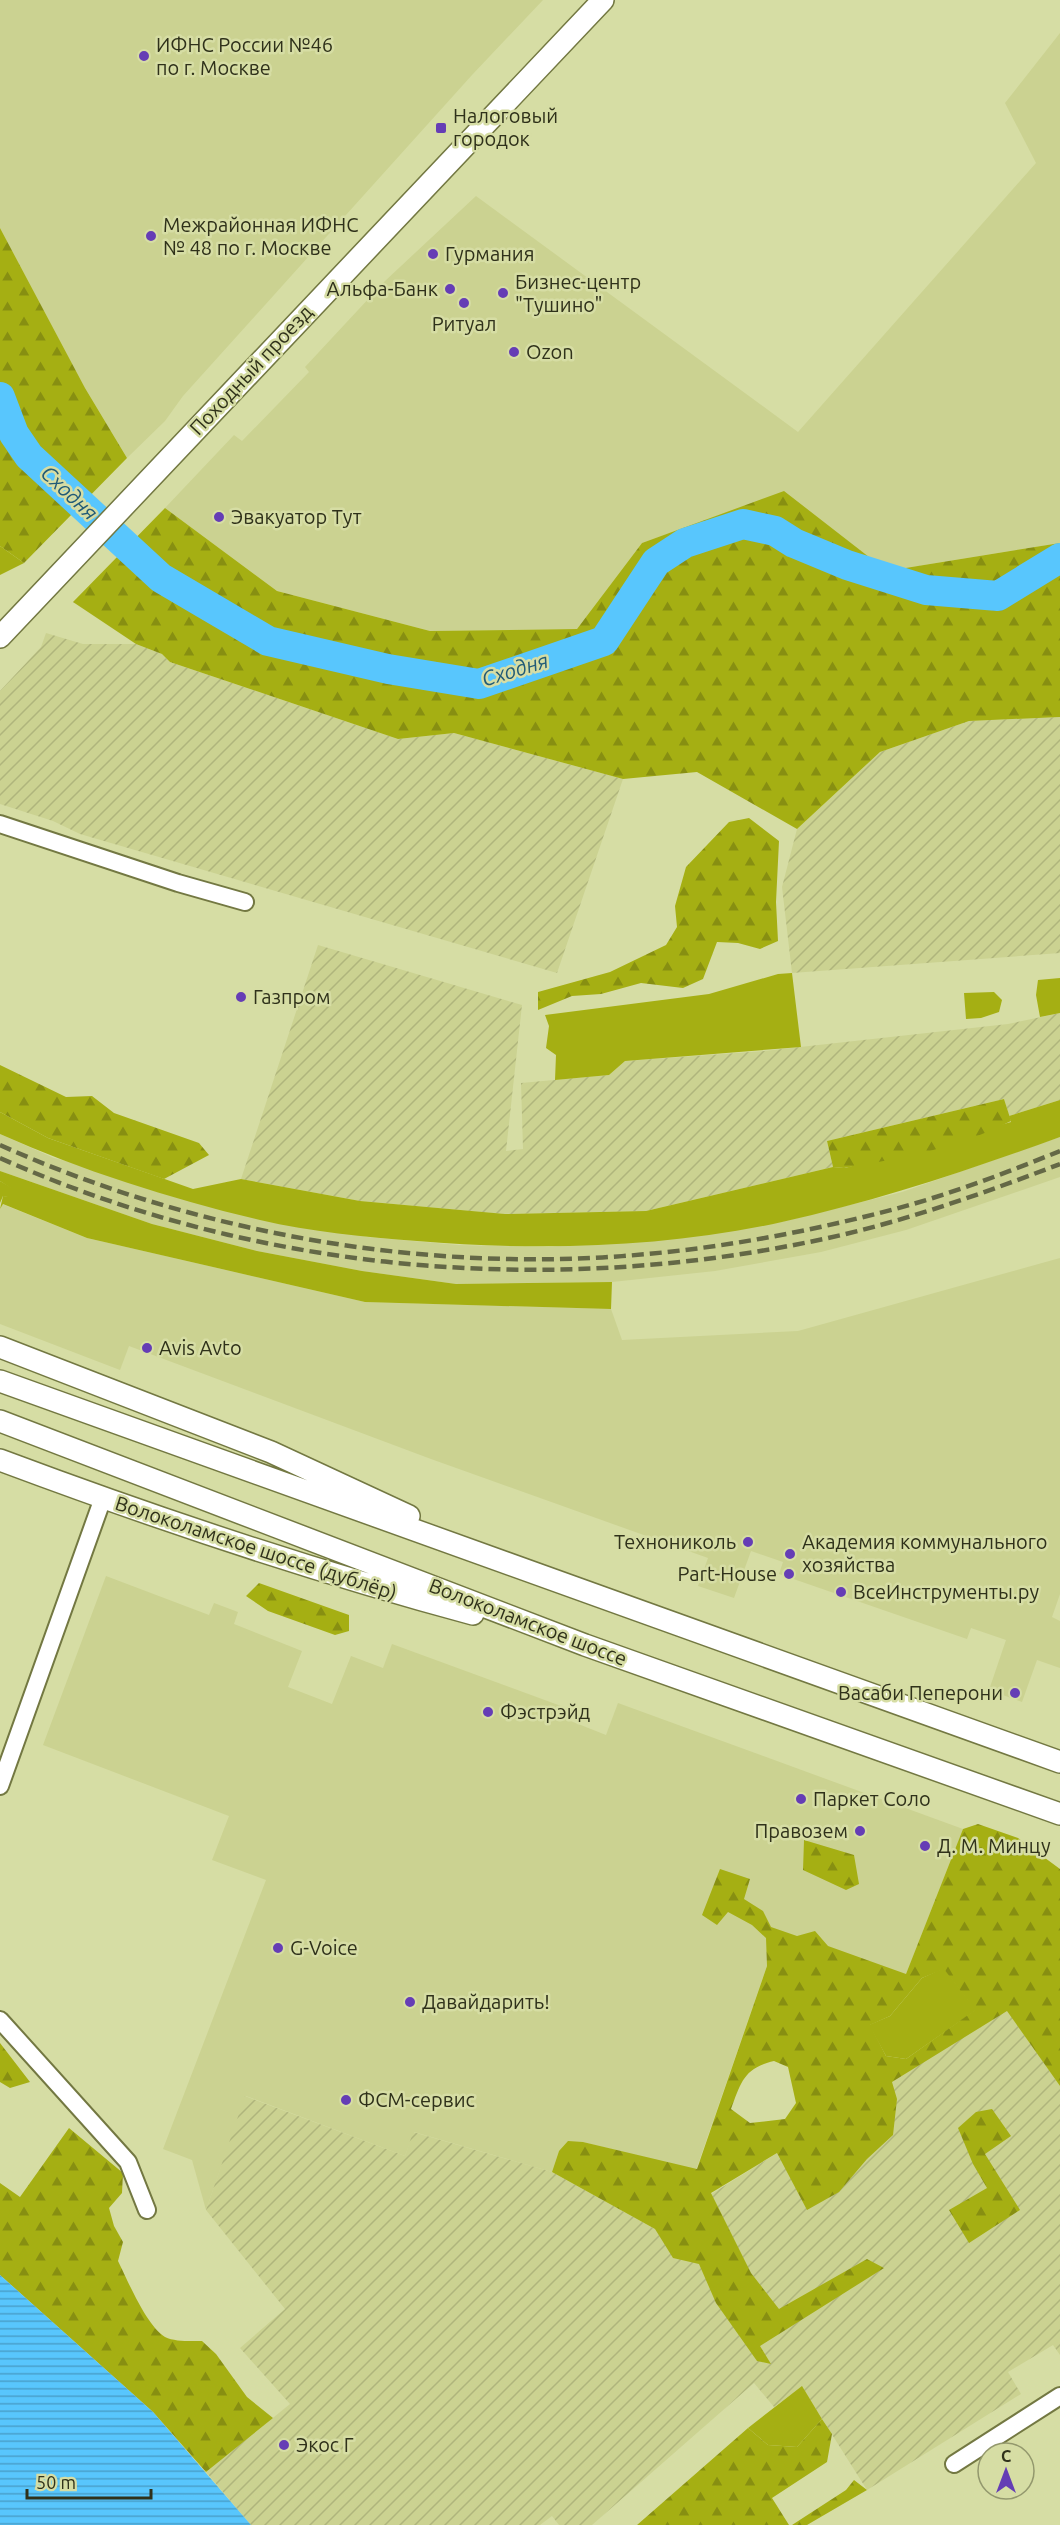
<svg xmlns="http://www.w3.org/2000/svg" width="1060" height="2525" font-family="Ubuntu,sans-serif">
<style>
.built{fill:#cbd291}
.industrial{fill:url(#industrial-furrows)}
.grass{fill:#a5af13}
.forest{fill:url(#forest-firs);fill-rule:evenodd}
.water{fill:url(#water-rules)}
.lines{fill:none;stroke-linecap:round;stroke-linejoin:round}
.river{stroke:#58c6fd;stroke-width:30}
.minor-casing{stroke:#737842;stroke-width:20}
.major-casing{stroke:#737842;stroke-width:24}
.minor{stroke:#fff;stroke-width:16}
.major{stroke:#fff;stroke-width:21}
.rail{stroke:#646846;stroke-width:4.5;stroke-dasharray:12 6;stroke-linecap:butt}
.poi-dot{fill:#653db5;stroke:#d6dda4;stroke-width:2}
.labels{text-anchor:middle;stroke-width:5;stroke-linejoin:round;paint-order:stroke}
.poi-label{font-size:20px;fill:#2f311a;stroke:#d6dda4;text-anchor:start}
.street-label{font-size:20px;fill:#2f311a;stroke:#d6dda4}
.water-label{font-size:21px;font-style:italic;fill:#215b77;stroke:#d6dda4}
</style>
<defs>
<pattern id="industrial-furrows" width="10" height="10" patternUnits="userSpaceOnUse" patternTransform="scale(1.5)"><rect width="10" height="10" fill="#cbd291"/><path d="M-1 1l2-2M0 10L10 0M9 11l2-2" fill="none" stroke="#afb57c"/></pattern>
<pattern id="forest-firs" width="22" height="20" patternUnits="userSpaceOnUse" patternTransform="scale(1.5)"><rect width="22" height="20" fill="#a5af13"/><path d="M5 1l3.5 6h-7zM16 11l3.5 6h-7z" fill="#878f11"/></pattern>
<pattern id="water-rules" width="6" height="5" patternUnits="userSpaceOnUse" patternTransform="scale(1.5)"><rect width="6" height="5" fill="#58c6fd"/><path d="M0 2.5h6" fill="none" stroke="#49a1cc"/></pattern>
</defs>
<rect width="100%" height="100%" fill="#d6dda4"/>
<path class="built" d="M 0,0 L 543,0 L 472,75 L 183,396 L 165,421 L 127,458 L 85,388 L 0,228 Z
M 1060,33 L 1060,543 L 887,571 L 784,492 L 642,543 L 577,629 L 430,631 L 277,591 L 165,508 L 234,435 L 242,441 L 309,372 L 305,367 L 385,281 L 476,196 L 798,432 L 1036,163 L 1005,103 Z
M 0,1134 L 54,1158 L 367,1237 L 459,1245 L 549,1247 L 781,1222 L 902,1192 L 1060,1137 L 1060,1177 L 906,1230 L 821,1252 L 715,1271 L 612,1282 L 456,1284 L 362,1271 L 257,1251 L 152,1224 L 0,1171 Z
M 2,1204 L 87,1238 L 365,1302 L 611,1309 L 622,1340 L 798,1331 L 1060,1258 L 1060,1594 L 1052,1617 L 1060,1621 L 1060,1668 L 1037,1660 L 1022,1702 L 989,1690 L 1006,1640 L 971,1628 L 967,1639 L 779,1574 L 783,1562 L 751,1551 L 734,1598 L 698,1586 L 708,1558 L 431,1459 L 129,1346 L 120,1370 L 0,1324 L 0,1209 Z
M 106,1576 L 209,1615 L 214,1603 L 238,1612 L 234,1624 L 302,1651 L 288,1687 L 332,1704 L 351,1656 L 383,1668 L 392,1644 L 561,1706 L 558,1716 L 606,1735 L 618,1703 L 963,1829 L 892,2010 L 767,1966 L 696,2170 L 583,2142 L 559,2151 L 552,2172 L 414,2132 L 405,2156 L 246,2096 L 206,2210 L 192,2160 L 163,2149 L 266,1880 L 212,1860 L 229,1816 L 43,1745 Z"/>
<path class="industrial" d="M 46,633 L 83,644 L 136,644 L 162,654 L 170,662 L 398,739 L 454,733 L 623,779 L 557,973 L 80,834 L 53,821 L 0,804 L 0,691 L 41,647 Z
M 1060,717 L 1060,953 L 792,973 L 782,887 L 797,829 L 880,752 L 969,721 Z
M 318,945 L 522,1005 L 506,1151 L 523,1149 L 521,1083 L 609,1075 L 625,1061 L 764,1051 L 1008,1024 L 1060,1013 L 1060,1100 L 1009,1116 L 1004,1099 L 827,1141 L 833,1167 L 646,1211 L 504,1214 L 360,1201 L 241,1179 Z
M 1007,2010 L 1060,2086 L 1060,2355 L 1053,2345 L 1008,2372 L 1021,2394 L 867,2490 L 802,2387 L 774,2407 L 754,2383 L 592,2525 L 559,2525 L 552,2516 L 540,2525 L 251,2525 L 206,2472 L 290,2404 L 240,2348 L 285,2309 L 206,2210 L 245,2096 L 405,2156 L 413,2132 L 552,2172 L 655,2229 Z"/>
<path class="grass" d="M 0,546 L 24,563 L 0,575 Z
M 792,973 L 801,1047 L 625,1061 L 609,1075 L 555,1080 L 556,1055 L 546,1048 L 549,1026 L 545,1015 L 709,994 L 778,974 Z
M 1060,978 L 1060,1013 L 1040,1017 L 1036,995 L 1038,980 Z
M 994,992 L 1002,1000 L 999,1012 L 981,1018 L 966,1019 L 964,993 Z
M 1060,1100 L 1060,1137 C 969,1170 877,1201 782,1222 C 663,1248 539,1251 417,1241 C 365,1237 311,1232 260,1220 C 171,1199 83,1171 0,1134 L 0,1112 L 48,1138 L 193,1189 L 241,1179 L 360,1201 L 505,1214 L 646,1211 L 833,1167 L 845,1168 L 1011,1122 L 1009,1116 Z
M 0,1171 L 152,1224 L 257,1251 L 362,1271 L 456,1284 L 612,1282 L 611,1309 L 365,1302 L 87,1238 L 3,1204 L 0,1209 L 3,1196 L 12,1197 L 12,1189 L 0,1181 Z
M 944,1968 L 976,2010 L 906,2059 L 886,2056 L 869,2025 L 890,2016 L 922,1978 Z
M 802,2386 L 822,2419 L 797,2447 L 768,2445 L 748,2428 Z"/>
<path class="forest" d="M 0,228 L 85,388 L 127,458 L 24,563 L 0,546 Z
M 784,491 L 887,571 L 1060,543 L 1060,717 L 969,721 L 880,752 L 797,829 L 697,772 L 623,779 L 454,733 L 398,739 L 170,662 L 162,654 L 136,644 L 73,602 L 165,508 L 277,591 L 430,631 L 577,629 L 642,543 Z
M 749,818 L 779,841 L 776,902 L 778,941 L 760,949 L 738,943 L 717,942 L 703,979 L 683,988 L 641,983 L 601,994 L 572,996 L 538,1010 L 538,992 L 610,972 L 666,945 L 677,927 L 675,906 L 686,867 L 729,822 Z
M 0,1065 L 66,1097 L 92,1096 L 114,1113 L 199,1143 L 209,1155 L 164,1179 L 48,1138 L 0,1112 Z
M 1004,1099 L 1011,1121 C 958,1148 903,1158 844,1168 L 833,1167 L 827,1141 Z
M 0,1181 L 12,1188 L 12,1198 L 3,1196 L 0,1203 Z
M 259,1583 L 349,1615 L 349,1631 L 335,1635 L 268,1611 L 246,1596 Z
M 978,1824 L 1018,1838 L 1060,1869 L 1060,2086 L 1007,2011 L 892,2082 L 897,2099 L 893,2135 L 867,2159 L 839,2192 L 807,2210 L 777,2153 L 711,2193 L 751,2273 L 779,2309 L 867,2259 L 884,2268 L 760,2346 L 771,2364 L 757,2361 L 716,2303 L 699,2264 L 673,2258 L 655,2229 L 552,2172 L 559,2151 L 568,2141 L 583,2142 L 697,2169 L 767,1966 L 766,1938 L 752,1925 L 728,1912 L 717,1925 L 702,1915 L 720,1869 L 750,1879 L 744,1899 L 763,1911 L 771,1927 L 797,1936 L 815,1931 L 828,1946 L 906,1974 L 963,1829 ZM 944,1969 L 975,2010 L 906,2059 L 886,2056 L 870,2025 L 890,2016 L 922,1978 ZM 774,2061 L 788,2067 L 796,2103 L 785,2119 L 750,2123 L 731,2109 C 741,2082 744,2068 774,2061 Z
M 804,1840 L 854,1855 L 859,1884 L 846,1890 L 803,1870 Z
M 0,2043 L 30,2082 L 10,2088 L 0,2082 Z
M 992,2109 L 1011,2136 L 985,2154 L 1020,2210 L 969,2243 L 949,2210 L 987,2188 L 973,2164 L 958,2128 L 976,2112 Z
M 69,2128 L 123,2173 L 122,2193 L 109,2208 L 114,2226 L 123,2242 L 118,2261 C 128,2281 146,2325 165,2337 C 175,2342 191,2341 202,2341 L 216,2354 L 247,2397 L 273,2418 L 206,2472 L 153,2412 L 0,2275 L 0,2183 L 20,2197 Z
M 822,2419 L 832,2434 L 827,2462 L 772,2498 L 789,2525 L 637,2525 L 748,2428 L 768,2445 L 797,2447 Z
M 854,2480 L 867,2490 L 807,2525 L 792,2525 L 846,2490 Z"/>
<path class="water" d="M 0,2275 L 153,2412 L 251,2525 L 0,2525 Z"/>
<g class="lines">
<path class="river" d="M 0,397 L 14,434 L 29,456 L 161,578 L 268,641 L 388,669 L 479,684 L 604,641 L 656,562 L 685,543 L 743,524 L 775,531 L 794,543 L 847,565 L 926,590 L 998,596 L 1060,558"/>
<g class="minor-casing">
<path id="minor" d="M 0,824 L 178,883 L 245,902
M 0,1786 L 103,1498
M 0,2020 L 128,2162 L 147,2210
M 954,2464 L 1060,2396"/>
</g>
<g class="major-casing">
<path id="major" d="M 0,637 L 603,0
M 0,1347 L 271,1452 L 409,1516
M 0,1381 L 1060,1762
M 0,1421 L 585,1645 L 1060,1814
M 0,1460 C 155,1518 313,1571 473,1614"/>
</g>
<use href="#minor" class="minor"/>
<use href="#major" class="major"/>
<path class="rail" d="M 0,1145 C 158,1216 337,1256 510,1259 C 640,1262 770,1242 895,1209 C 951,1194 1006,1173 1060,1151
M 0,1158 C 252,1271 540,1297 809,1242 C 895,1225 979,1195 1060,1164"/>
</g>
<g class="poi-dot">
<circle cx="144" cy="56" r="6"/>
<rect x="435" y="122" width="12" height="12" rx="3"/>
<circle cx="151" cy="236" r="6"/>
<circle cx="433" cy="254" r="6"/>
<circle cx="450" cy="289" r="6"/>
<circle cx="503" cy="293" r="6"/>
<circle cx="464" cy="303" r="6"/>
<circle cx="514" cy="352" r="6"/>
<circle cx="219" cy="517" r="6"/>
<circle cx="241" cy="997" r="6"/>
<circle cx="147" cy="1348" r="6"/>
<circle cx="748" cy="1542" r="6"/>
<circle cx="790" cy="1554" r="6"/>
<circle cx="789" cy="1574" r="6"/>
<circle cx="841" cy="1592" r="6"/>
<circle cx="1015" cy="1693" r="6"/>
<circle cx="488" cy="1712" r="6"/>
<circle cx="801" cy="1799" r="6"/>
<circle cx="860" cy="1831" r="6"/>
<circle cx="925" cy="1846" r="6"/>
<circle cx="278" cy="1948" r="6"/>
<circle cx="410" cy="2002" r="6"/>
<circle cx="346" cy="2100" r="6"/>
<circle cx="284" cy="2445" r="6"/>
</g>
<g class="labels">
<g class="poi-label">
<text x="156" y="52">ИФНС России №46<tspan x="156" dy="23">по г. Москве</tspan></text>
<text x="453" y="123">Налоговый<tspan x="453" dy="23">городок</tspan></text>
<text x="163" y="232">Межрайонная ИФНС<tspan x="163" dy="23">№ 48 по г. Москве</tspan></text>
<text x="445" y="261">Гурмания</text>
<text x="515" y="289">Бизнес-центр<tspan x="515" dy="23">"Тушино"</tspan></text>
<text x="438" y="296" text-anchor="end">Альфа-Банк</text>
<text x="464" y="331" text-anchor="middle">Ритуал</text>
<text x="526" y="359">Ozon</text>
<text x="231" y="524">Эвакуатор Тут</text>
<text x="253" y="1004">Газпром</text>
<text x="159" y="1355">Avis Avto</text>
<text x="736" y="1549" text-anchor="end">Технониколь</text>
<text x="802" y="1549">Академия коммунального<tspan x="802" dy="23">хозяйства</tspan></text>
<text x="777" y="1581" text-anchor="end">Part-House</text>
<text x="853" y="1599">ВсеИнструменты.ру</text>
<text x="1003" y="1700" text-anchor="end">Васаби Пеперони</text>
<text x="500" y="1719">Фэстрэйд</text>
<text x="813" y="1806">Паркет Соло</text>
<text x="848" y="1838" text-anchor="end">Правозем</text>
<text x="937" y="1853">Д. М. Минцу</text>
<text x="290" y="1955">G-Voice</text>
<text x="422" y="2009">Давайдарить!</text>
<text x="358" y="2107">ФСМ-сервис</text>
<text x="296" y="2452">Экос Г</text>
</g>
<g class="street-label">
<text transform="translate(251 370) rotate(-47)" y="7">Походный проезд</text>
<text transform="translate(256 1548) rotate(18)" y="7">Волоколамское шоссе (дублёр)</text>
<text transform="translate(528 1622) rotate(21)" y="7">Волоколамское шоссе</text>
</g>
<g class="water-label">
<text transform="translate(69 493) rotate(43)" y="7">Сходня</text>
<text transform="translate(515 670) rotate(-17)" y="7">Сходня</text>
</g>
</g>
<g transform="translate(1006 2471)"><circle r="28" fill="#d6dda4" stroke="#93986d" stroke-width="1.5"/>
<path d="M0-4.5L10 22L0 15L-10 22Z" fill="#653db5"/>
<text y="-9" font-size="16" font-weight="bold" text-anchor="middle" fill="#2f311a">С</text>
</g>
<path d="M27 2489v9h124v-9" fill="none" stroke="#2f311a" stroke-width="3"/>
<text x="36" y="2489" font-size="18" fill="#2f311a" stroke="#d6dda4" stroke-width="4.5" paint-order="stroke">50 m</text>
</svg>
